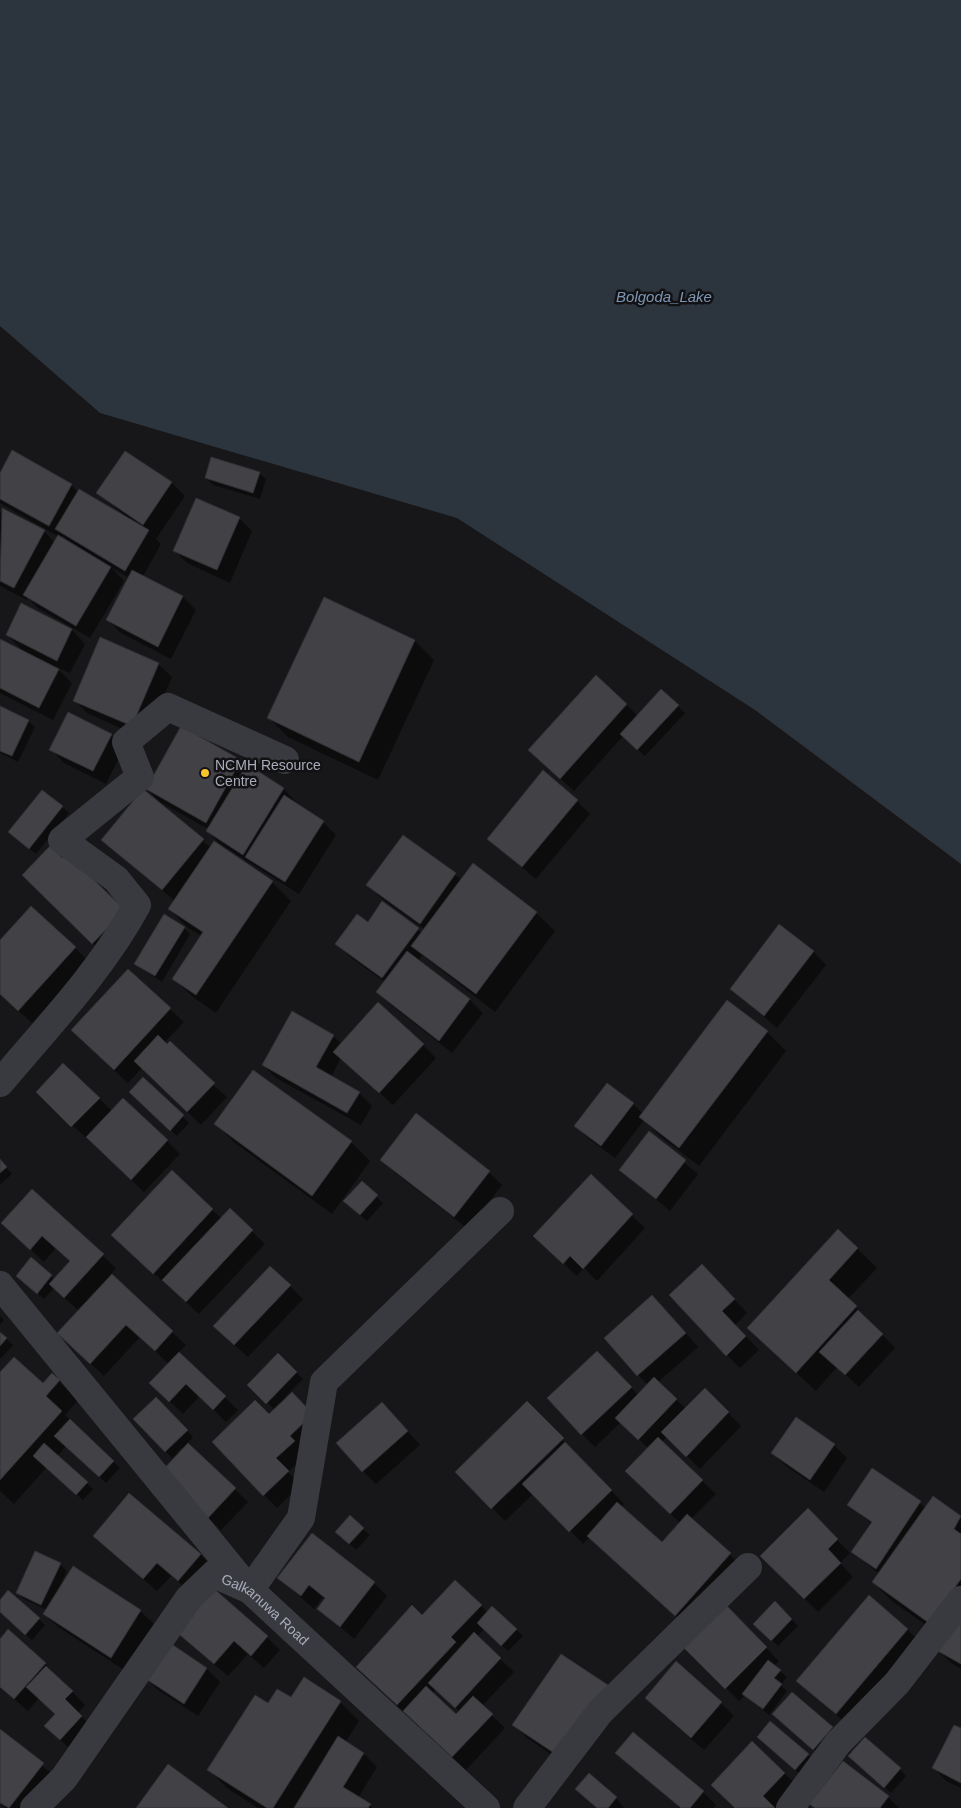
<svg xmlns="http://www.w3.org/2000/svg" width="961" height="1808" font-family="Helvetica,sans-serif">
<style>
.water{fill:#2c343d}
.shadow{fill:#0007;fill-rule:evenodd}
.building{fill:#414146;stroke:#313135}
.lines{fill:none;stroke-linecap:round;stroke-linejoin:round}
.minor{stroke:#393a40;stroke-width:28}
.poi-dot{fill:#f8c52f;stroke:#121214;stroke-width:2}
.labels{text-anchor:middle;stroke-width:5;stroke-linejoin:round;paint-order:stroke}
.poi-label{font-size:14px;fill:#a8acb9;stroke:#121214;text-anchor:start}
.street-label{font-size:14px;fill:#a8acb9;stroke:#121214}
.water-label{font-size:15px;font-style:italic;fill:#7e97b5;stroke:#121214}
</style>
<rect width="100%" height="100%" fill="#171719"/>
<path class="water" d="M 0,0 L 961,0 L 961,864 L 755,710 L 457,518 L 100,413 L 0,326 Z"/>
<path class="shadow" d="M 125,452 L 172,483 L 185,496 L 156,539 L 161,544 L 143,576 L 183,597 L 196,610 L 171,659 L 121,633 L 108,620 L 129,578 L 111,567 L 124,581 L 90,638 L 38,608 L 28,598 L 27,600 L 0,586 L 0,514 L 2,509 L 44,531 L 55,543 L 59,537 L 0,503 L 0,475 L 71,485 L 78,492 L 123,517 L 124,515 L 98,493 ZM 63,536 L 70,542 L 62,539 Z
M 259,473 L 266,479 L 260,499 L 213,485 L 206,478 Z
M 239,518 L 252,531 L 230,583 L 187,563 L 174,550 Z
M 22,605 L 72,630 L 85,644 L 70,673 L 55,666 L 72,683 L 53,720 L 0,693 L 0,640 L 24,652 L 7,635 Z
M 415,641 L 434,660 L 378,780 L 288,737 L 269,718 Z
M 158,664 L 172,677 L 145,739 L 87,713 L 74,700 Z
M 662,691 L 685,713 L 645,756 L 623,736 L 574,791 L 543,763 L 626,704 L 638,716 Z
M 0,707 L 28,721 L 35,727 L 18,762 L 0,753 Z
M 111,735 L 124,748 L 106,784 L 64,763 L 51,749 Z
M 240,761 L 247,768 L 248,766 L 284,789 L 297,803 L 296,804 L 323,822 L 336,835 L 299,894 L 220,844 L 207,831 L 208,829 L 160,802 L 147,789 Z
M 143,790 L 211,848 L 272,882 L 291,901 L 216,1013 L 193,997 L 174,979 L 202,936 L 188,928 L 169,909 L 175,901 L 102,839 Z
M 577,801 L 590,814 L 536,879 L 488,839 Z
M 62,807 L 69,813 L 36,854 L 16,838 Z
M 403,836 L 462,880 L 536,913 L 555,931 L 495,1012 L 422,955 L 418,961 L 470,1000 L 483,1013 L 452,1053 L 391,1005 L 378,992 L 385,982 L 350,957 L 337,944 L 368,924 L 383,903 L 422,933 L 425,930 L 381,898 L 368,885 Z
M 24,875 L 124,911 L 106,956 Z
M 184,928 L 190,934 L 162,982 L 135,964 Z
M 0,942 L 75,948 L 88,961 L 32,1023 L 0,994 Z
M 813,951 L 826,965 L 777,1028 L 732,989 Z
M 128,970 L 184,1022 L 164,1043 L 227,1097 L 201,1125 L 142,1068 L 128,1083 L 85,1043 Z
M 767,1032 L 786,1051 L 699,1166 L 660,1136 L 644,1120 L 615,1158 L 589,1139 L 576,1126 L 633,1104 L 643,1114 Z
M 333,1036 L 342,1044 L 423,1045 L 436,1058 L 393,1105 L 341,1058 L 331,1077 L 359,1093 L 372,1106 L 361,1125 L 276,1078 L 263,1065 Z
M 253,1072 L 351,1142 L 370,1161 L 332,1214 L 235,1143 L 216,1124 Z
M 143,1079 L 189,1123 L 177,1136 L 130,1092 Z
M 37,1092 L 99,1098 L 112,1111 L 167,1141 L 180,1154 L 144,1192 Z
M 416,1115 L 489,1172 L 502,1185 L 468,1229 L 395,1173 L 382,1160 Z
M 649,1133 L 698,1174 L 670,1211 L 620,1169 Z
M 0,1160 L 12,1174 L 0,1185 Z
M 172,1172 L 222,1219 L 230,1210 L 265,1244 L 199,1314 L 126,1248 Z
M 591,1176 L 645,1228 L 597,1281 L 584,1268 L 577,1276 L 548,1249 Z
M 362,1183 L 383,1203 L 367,1221 L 352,1208 Z
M 32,1191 L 116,1268 L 111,1274 L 186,1345 L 178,1353 L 238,1410 L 226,1422 L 200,1396 L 183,1414 L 151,1383 L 169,1364 L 140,1337 L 104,1376 L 72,1346 L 79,1311 L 54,1288 L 44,1299 L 24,1282 L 31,1259 L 55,1280 L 71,1262 L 56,1248 L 44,1262 L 2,1223 Z
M 838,1230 L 877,1268 L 848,1299 L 895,1348 L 859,1387 L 837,1367 L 816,1391 L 768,1347 Z
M 715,1279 L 747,1313 L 735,1325 L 759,1350 L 740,1368 L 727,1355 Z
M 290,1286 L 303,1299 L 248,1357 L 228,1339 Z
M 665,1310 L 698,1347 L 658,1382 L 686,1409 L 705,1390 L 741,1426 L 700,1469 L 667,1436 L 662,1442 L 716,1494 L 691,1519 L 749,1573 L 695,1634 L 590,1537 L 583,1544 L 534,1493 L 505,1521 L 457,1472 L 527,1403 L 624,1504 L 621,1507 L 662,1544 L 680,1523 L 640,1484 L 648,1448 L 621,1422 L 595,1447 L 582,1434 L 610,1365 L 638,1395 L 648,1385 L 638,1375 Z
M 0,1316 L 4,1320 L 0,1325 Z
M 0,1333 L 13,1345 L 0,1359 Z
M 278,1355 L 303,1379 L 285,1397 L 305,1407 L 307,1455 L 288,1472 L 301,1485 L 277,1508 L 213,1442 L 269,1416 L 275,1410 L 249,1385 Z
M 0,1374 L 44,1385 L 52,1375 L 78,1400 L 65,1415 L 120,1468 L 106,1483 L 66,1446 L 57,1456 L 93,1489 L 83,1500 L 47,1467 L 14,1504 L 0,1491 Z
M 156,1399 L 193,1437 L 187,1444 L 248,1502 L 221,1530 L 175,1486 L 183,1450 L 182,1448 L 172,1458 L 135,1419 Z
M 382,1403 L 420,1445 L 376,1484 L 363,1471 Z
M 834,1445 L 847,1458 L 824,1492 L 786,1466 L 772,1453 Z
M 872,1470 L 926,1508 L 934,1498 L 961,1517 L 961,1669 L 951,1663 L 938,1650 L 944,1638 L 892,1601 L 873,1582 L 879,1574 L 853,1552 L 872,1524 L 849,1505 Z
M 808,1510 L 850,1553 L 840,1563 L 853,1577 L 818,1612 L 762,1556 Z
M 363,1529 L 370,1535 L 356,1550 L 343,1538 Z
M 94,1536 L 200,1554 L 214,1568 L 192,1593 L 171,1576 L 157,1591 Z
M 60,1564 L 67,1571 L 59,1587 L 73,1568 L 140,1611 L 154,1624 L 124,1670 L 58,1627 L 44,1614 L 47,1610 L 24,1599 L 17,1593 Z
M 279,1578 L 374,1583 L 387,1596 L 354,1639 L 319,1609 L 325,1600 L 322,1598 L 314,1609 Z
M 0,1602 L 39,1619 L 45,1625 L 32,1640 L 0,1611 Z
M 775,1603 L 798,1626 L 778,1646 L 755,1624 Z
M 481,1606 L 488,1613 L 492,1608 L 523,1636 L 508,1651 L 484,1629 L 477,1637 L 514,1672 L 482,1706 L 505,1728 L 466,1770 L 370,1680 L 422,1617 ZM 436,1689 L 460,1712 L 456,1715 L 432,1694 Z
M 726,1607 L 779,1661 L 774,1666 L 787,1677 L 781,1685 L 787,1691 L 769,1715 L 745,1695 L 739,1701 L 685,1647 Z
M 908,1630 L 921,1643 L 849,1726 L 798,1681 Z
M 267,1637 L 280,1650 L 264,1668 L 248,1654 L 228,1676 L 189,1643 Z
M 0,1641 L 45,1664 L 85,1705 L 78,1713 L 95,1730 L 73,1752 L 46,1726 L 57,1714 L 39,1698 L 28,1711 L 0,1687 Z
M 167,1643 L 207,1669 L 220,1682 L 198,1716 L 158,1690 L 145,1677 Z
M 291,1699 L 340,1702 L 359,1721 L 345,1743 L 364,1754 L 377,1767 L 358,1798 L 373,1808 L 258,1808 L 227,1788 L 208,1769 L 268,1705 Z
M 620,1700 L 574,1770 L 527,1738 L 514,1725 Z
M 721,1703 L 734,1716 L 704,1750 L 659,1711 Z
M 780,1721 L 832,1728 L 839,1734 L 820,1755 Z
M 961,1730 L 961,1788 L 946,1781 L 933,1767 Z
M 0,1731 L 56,1777 L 32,1808 L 5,1808 L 0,1804 Z
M 758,1737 L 808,1755 L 814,1761 L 802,1776 Z
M 752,1743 L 798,1786 L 777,1808 L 736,1808 Z
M 617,1753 L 703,1792 L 716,1805 L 714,1808 L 680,1808 Z
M 843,1762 L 888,1797 L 899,1808 L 815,1808 Z
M 856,1762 L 900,1769 L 906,1776 L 891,1793 Z
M 589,1775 L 616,1798 L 624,1808 L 598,1808 Z"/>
<path class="building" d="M 12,450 L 72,484 L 49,526 L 0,499 L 0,473 Z
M 125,451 L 172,482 L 143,525 L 96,493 Z
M 211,457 L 260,472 L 253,493 L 205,478 Z
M 79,489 L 149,530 L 125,571 L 55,529 Z
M 196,498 L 240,517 L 217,570 L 173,551 Z
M 2,508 L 45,530 L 14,588 L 0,581 Z
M 58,535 L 111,567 L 76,626 L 23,595 Z
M 132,570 L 183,596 L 158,647 L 106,620 Z
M 324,597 L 415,640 L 359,762 L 267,718 Z
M 21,603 L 72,629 L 57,661 L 6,635 Z
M 100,637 L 159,663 L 132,726 L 73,701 Z
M 0,639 L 59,669 L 39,708 L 0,688 Z
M 596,675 L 627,704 L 560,779 L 528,750 Z
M 661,689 L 679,705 L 637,750 L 620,734 Z
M 0,706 L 29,720 L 12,756 L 0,751 Z
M 68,712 L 112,734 L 93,771 L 49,750 Z
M 181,726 L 241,760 L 206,823 L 146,789 Z
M 247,764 L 284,788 L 243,855 L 206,831 Z
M 543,770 L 578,800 L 522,867 L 487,839 Z
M 143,789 L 204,839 L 162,890 L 101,840 Z
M 42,790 L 63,806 L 29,849 L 8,832 Z
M 284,795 L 324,821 L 285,882 L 245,857 Z
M 403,835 L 456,873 L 420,924 L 366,885 Z
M 214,841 L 273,881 L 196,995 L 172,979 L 203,932 L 168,909 Z
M 50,846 L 62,858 L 66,853 L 125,910 L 92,944 L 22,875 Z
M 473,863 L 537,912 L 476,994 L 411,946 Z
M 382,901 L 419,928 L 382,978 L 335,944 L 357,914 L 368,922 Z
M 31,906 L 76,947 L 18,1011 L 0,994 L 0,940 Z
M 164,914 L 185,927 L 155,976 L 134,964 Z
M 779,924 L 814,951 L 764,1016 L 730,989 Z
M 407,951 L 470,999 L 439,1041 L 376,992 Z
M 128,969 L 171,1008 L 114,1070 L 71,1030 Z
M 727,1000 L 768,1031 L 679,1148 L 639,1117 Z
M 378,1002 L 424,1044 L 379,1093 L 333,1052 Z
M 292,1011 L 334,1035 L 316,1067 L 360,1092 L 347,1113 L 262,1065 Z
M 158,1035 L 167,1044 L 170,1041 L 215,1083 L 187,1112 L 134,1061 Z
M 63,1063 L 100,1098 L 71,1127 L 36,1092 Z
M 253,1070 L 352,1141 L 312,1196 L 214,1124 Z
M 143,1077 L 184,1115 L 170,1131 L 129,1092 Z
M 607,1083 L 634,1103 L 601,1146 L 574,1126 Z
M 123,1098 L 168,1140 L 131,1180 L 86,1137 Z
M 416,1113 L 490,1171 L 454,1217 L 380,1160 Z
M 649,1131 L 686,1160 L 656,1199 L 619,1170 Z
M 0,1159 L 7,1167 L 0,1173 Z
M 172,1170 L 213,1209 L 153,1274 L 111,1235 Z
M 591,1174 L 633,1214 L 583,1269 L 570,1256 L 563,1264 L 533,1236 Z
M 362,1181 L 378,1195 L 360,1215 L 343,1201 Z
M 32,1189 L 104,1254 L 64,1298 L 49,1284 L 70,1261 L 42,1236 L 30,1250 L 1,1223 Z
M 230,1208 L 253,1230 L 186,1302 L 162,1280 Z
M 838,1229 L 858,1248 L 829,1280 L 857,1306 L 796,1373 L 747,1328 Z
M 31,1257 L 52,1275 L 37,1294 L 16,1276 Z
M 702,1264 L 735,1299 L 722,1311 L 746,1336 L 726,1356 L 669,1295 Z
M 270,1266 L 291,1285 L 234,1345 L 213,1326 Z
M 112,1274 L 173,1331 L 155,1351 L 126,1325 L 90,1364 L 57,1333 Z
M 652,1295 L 686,1333 L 637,1376 L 604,1338 Z
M 858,1310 L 883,1334 L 845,1375 L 819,1352 Z
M 0,1332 L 7,1338 L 0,1346 Z
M 597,1351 L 632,1387 L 581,1435 L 547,1398 Z
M 179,1352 L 226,1396 L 213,1410 L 186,1384 L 169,1402 L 149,1383 Z
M 278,1353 L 297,1372 L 266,1404 L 247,1385 Z
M 14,1357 L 43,1383 L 52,1373 L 60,1380 L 46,1396 L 62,1411 L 0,1480 L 0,1372 Z
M 654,1377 L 677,1399 L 638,1440 L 615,1418 Z
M 705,1388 L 729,1412 L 686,1457 L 661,1432 Z
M 292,1392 L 313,1414 L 290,1436 L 295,1441 L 276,1458 L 289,1471 L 263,1496 L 212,1442 L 255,1400 L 269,1414 Z
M 156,1397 L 188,1430 L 165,1452 L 133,1419 Z
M 527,1401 L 564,1438 L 491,1509 L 455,1472 Z
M 382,1402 L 408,1431 L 362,1472 L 336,1443 Z
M 796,1417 L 835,1444 L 810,1480 L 771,1453 Z
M 70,1419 L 114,1461 L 99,1477 L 54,1436 Z
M 658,1437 L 703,1480 L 670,1514 L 625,1471 Z
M 565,1442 L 612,1490 L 569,1532 L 522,1484 Z
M 44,1443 L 88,1482 L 76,1495 L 33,1456 Z
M 188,1443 L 236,1488 L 208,1518 L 160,1473 Z
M 872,1468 L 921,1501 L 876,1569 L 851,1552 L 872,1522 L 847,1505 Z
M 129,1493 L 201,1554 L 178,1581 L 157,1563 L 143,1579 L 93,1536 Z
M 933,1496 L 961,1516 L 954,1529 L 961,1534 L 961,1579 L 929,1623 L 872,1582 Z
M 617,1502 L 662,1542 L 687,1514 L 731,1553 L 675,1616 L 587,1536 Z
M 808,1508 L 838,1539 L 828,1549 L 841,1563 L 804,1599 L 760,1556 Z
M 350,1515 L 364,1528 L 349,1544 L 335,1532 Z
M 312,1533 L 375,1582 L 340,1627 L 317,1609 L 325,1598 L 309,1585 L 301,1596 L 277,1578 Z
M 35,1551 L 61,1563 L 41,1605 L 16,1593 Z
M 73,1566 L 141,1610 L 111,1658 L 43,1614 Z
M 455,1580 L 482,1605 L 451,1637 L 456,1642 L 397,1705 L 356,1667 L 412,1605 L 422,1615 Z
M 212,1587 L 268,1636 L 251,1656 L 234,1641 L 214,1664 L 174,1630 Z
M 8,1590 L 40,1618 L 25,1635 L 0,1612 L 0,1600 Z
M 869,1595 L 908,1629 L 836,1714 L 796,1681 Z
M 775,1601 L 792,1619 L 771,1641 L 753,1624 Z
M 726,1605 L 767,1647 L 725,1689 L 683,1647 Z
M 492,1606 L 517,1629 L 501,1646 L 477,1623 Z
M 961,1621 L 961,1664 L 936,1650 Z
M 8,1629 L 46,1663 L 14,1699 L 0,1687 L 0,1639 Z
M 474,1632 L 501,1658 L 455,1708 L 428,1683 Z
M 167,1641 L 207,1668 L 184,1704 L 143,1677 Z
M 561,1654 L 608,1685 L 560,1757 L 512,1725 Z
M 768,1660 L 781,1670 L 774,1678 L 782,1684 L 763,1709 L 742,1694 Z
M 676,1661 L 722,1702 L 691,1738 L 645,1698 Z
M 46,1666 L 73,1691 L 65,1699 L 82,1716 L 60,1740 L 44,1726 L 55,1714 L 26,1687 Z
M 304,1677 L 341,1701 L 273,1808 L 267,1808 L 207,1770 L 255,1695 L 268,1703 L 277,1689 L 291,1697 Z
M 426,1686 L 456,1714 L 473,1696 L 493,1714 L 452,1757 L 403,1711 Z
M 792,1692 L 833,1727 L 813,1750 L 772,1714 Z
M 770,1721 L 809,1754 L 795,1770 L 757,1737 Z
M 954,1725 L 961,1728 L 961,1783 L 932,1768 Z
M 0,1729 L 44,1763 L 9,1808 L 0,1803 Z
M 633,1732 L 704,1791 L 690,1808 L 681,1808 L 615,1753 Z
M 338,1736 L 364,1753 L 343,1787 L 371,1804 L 368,1808 L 294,1808 Z
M 865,1737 L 901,1768 L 884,1788 L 848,1756 Z
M 752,1741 L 785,1773 L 763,1796 L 775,1808 L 735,1808 L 711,1785 Z
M 843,1761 L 889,1796 L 880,1808 L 815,1808 L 809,1804 Z
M 168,1764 L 228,1808 L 136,1808 Z
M 589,1773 L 617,1797 L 608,1808 L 597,1808 L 575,1789 Z"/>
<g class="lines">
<g class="minor">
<path d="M 0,1083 C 48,1026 101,971 137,905 L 116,879 L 62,840 L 140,777 L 126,742 L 168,707 L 285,760"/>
<path d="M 0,1285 L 247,1587"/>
<path d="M 250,1590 L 301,1518 L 324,1382 L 500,1211"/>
<path id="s1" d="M 34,1808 L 64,1778 L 189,1598 L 214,1574 L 250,1590 L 486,1808"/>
<path d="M 527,1808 L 600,1712 L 748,1567"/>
<path d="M 790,1808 L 838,1743 L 897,1683 L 961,1600"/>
</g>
</g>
<circle class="poi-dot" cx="205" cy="773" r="5"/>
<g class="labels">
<g class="poi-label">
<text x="215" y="770">NCMH Resource<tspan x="215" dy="16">Centre</tspan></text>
</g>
<g class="street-label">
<text dy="5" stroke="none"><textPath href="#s1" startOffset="359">Galkanuwa Road</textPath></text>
</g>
<g class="water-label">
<text x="664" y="302">Bolgoda_Lake</text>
</g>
</g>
</svg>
